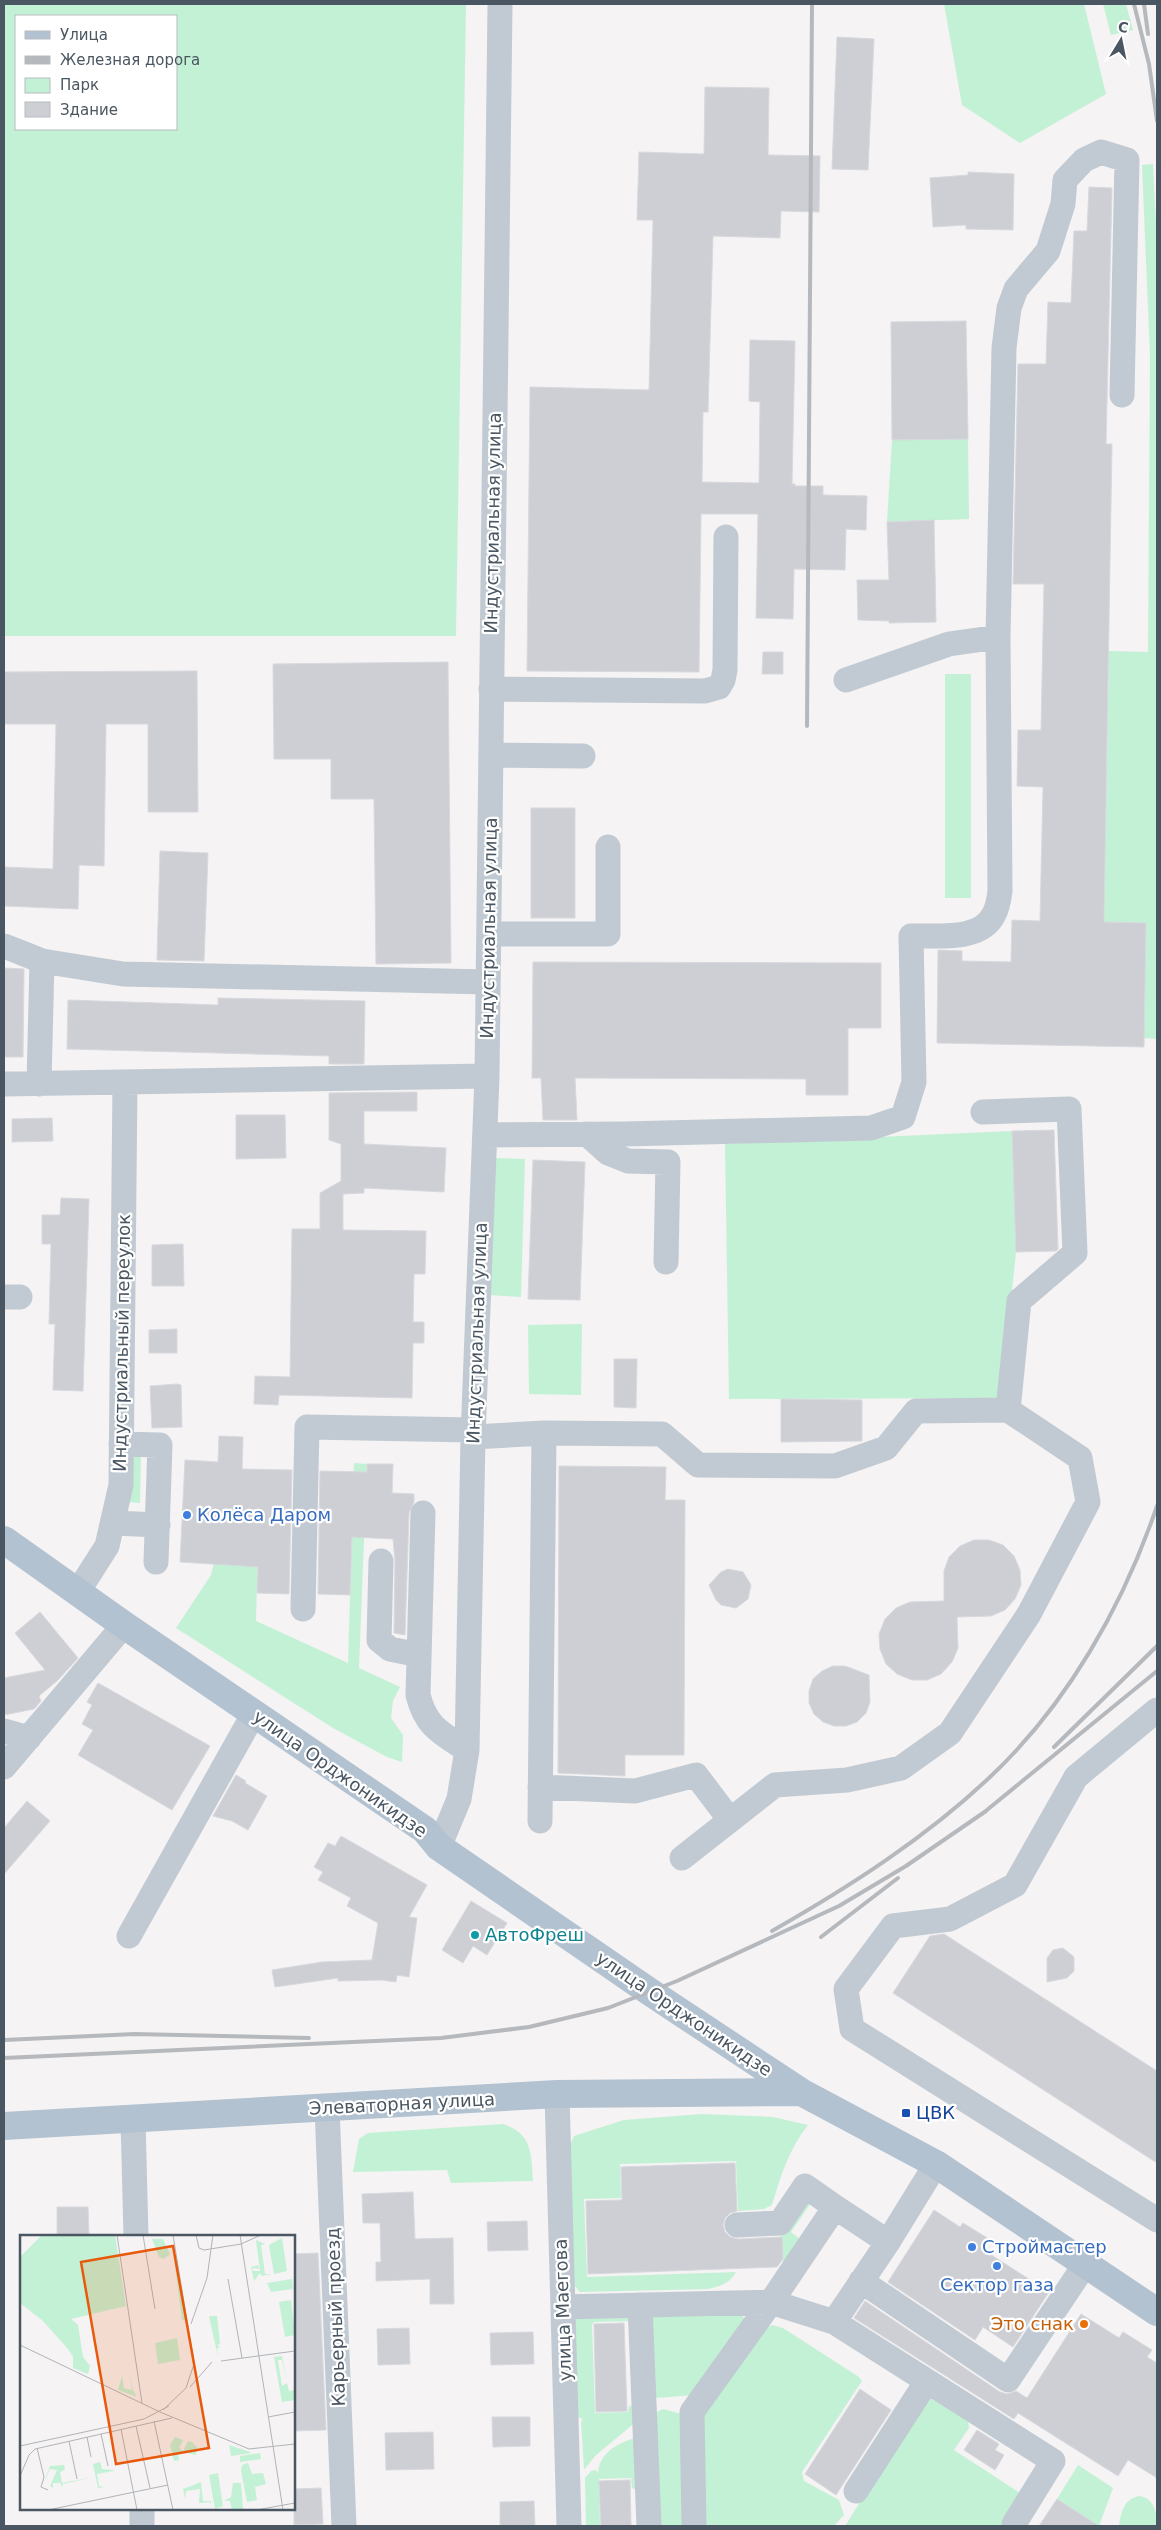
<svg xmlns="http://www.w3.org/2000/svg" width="1161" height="2530" font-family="'DejaVu Sans',sans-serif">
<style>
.green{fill:#c3f1d5;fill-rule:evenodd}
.building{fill:#cdcfd5;stroke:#d7d9de}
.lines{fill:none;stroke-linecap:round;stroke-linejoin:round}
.minor{stroke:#c1cad2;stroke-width:25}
.major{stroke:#b3c2d1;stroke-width:28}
.rail{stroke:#b5b8bd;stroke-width:4}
.shop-dot{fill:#3f7fe0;stroke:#fff;stroke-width:2}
.culture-dot{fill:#0f9aa8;stroke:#fff;stroke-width:2}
.transit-dot{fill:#1a4fb4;stroke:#fff;stroke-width:2}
.food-dot{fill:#e8710a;stroke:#fff;stroke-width:2}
.labels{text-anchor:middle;stroke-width:4.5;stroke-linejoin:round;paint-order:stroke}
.street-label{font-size:18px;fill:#4a5661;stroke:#fff}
.shop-label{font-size:18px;fill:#366cbe;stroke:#fff;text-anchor:start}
.culture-label{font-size:18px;fill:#0d838f;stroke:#fff;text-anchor:start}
.transit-label{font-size:18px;fill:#164399;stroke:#fff;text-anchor:start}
.food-label{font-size:18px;fill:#c56008;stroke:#fff;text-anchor:end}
.inset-road{fill:none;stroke:#b1b4b9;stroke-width:1}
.view{fill:#e8590c;fill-opacity:0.15;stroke:#e8590c;stroke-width:2.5}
.inset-edge{fill:none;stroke:#4a5661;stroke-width:2.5}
</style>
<rect width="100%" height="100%" fill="#f5f3f3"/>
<path class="green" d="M 4,4 L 466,4 L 456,636 L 4,636 ZM 16,16 L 176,16 L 176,129 L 16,129 Z
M 944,4 L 1084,4 L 1106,94 L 1020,143 L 962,105 Z
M 1103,4 L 1126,4 L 1133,30 L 1111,35 Z
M 1153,164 L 1157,245 L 1157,1039 L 1144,1038 L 1146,923 L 1104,922 L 1109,651 L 1148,652 L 1150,356 L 1142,165 Z
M 968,439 L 969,519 L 887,522 L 892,440 Z
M 945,674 L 971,674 L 971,898 L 945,898 Z
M 1012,1131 L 1016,1252 L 1001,1398 L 729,1399 L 725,1144 Z
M 492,1158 L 525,1159 L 521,1297 L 488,1295 Z
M 582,1324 L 581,1395 L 529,1394 L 528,1325 Z
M 129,1452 L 141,1452 L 140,1503 L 128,1502 Z
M 354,1463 L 367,1464 L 359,1668 L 400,1687 L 393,1701 L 391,1718 L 403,1735 L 402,1762 L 387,1757 L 333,1728 L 176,1628 L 211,1575 L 237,1469 L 260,1469 L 256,1621 L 348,1663 Z
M 702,2114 L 773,2117 L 808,2125 C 789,2149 781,2175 772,2205 L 764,2209 L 738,2211 L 736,2161 L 620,2164 L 621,2198 L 584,2199 L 587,2277 L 736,2272 C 729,2284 721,2286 708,2289 L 580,2292 L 572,2283 L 567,2152 L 574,2136 L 624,2120 Z
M 503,2124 C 533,2134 531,2154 533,2181 L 451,2183 L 447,2170 L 353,2172 L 359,2139 L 368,2133 Z
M 810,2198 L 813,2200 L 791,2232 L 801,2240 L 783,2266 L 781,2233 Z
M 627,2309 L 633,2321 L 594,2322 L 592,2325 L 595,2413 L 628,2412 L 629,2406 L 637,2405 L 637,2421 L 595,2456 L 584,2470 L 581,2422 L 583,2419 L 578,2417 L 575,2313 Z
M 649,2314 L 741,2314 L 746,2321 L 694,2395 L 657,2398 L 652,2393 Z
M 772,2325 L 783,2328 L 859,2377 L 862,2381 L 802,2472 L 804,2481 L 839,2500 L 844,2515 L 834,2526 L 701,2526 L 702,2411 L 763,2330 Z
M 929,2397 L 968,2420 L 969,2428 L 954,2450 L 1020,2493 L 1003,2526 L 845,2526 L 925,2399 Z
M 663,2409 L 682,2414 L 688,2526 L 656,2526 L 654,2419 L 657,2412 Z
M 632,2439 L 636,2440 L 639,2491 L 632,2488 L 631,2478 L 599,2479 L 600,2526 L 586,2526 L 585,2478 L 591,2471 L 596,2470 L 598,2473 C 599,2455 615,2444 632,2439 Z
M 1078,2465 L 1113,2488 L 1099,2526 L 1080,2526 L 1085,2517 L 1057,2499 Z
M 1139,2496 C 1154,2498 1157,2512 1157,2526 L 1119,2526 C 1121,2512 1124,2499 1139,2496 Z"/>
<path class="building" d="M 837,37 L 874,39 L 868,170 L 832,169 Z
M 705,87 L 769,88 L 768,155 L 820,156 L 819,212 L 781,211 L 780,238 L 713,236 L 708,412 L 703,412 L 702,482 L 759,483 L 760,402 L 749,401 L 750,340 L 795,341 L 792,484 L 795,484 L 795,486 L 823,486 L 823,495 L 867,496 L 866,530 L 846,529 L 845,570 L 794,569 L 793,619 L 756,618 L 758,514 L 701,514 L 699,672 L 527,671 L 530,387 L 649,390 L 653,220 L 637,220 L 639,152 L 704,154 Z
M 968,172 L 1014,174 L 1013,230 L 966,229 L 966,225 L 933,227 L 930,178 L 968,175 Z
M 1089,187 L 1112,188 L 1106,444 L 1112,444 L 1104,922 L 1146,923 L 1144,1047 L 937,1043 L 938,950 L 962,951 L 962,961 L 1011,962 L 1012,920 L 1040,921 L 1043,787 L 1017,786 L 1018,730 L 1041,730 L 1044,584 L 1013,584 L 1018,364 L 1046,364 L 1048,302 L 1071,303 L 1074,231 L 1087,231 Z
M 966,321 L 968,439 L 892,440 L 891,322 Z
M 934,520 L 936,622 L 889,623 L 889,621 L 858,620 L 857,580 L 889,580 L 887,522 Z
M 763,652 L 783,652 L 783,674 L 762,674 Z
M 448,662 L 451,963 L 376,964 L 374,799 L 331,799 L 331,759 L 274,759 L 273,664 Z
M 197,671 L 198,812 L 148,812 L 148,724 L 106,724 L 104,866 L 79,865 L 78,909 L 4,906 L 4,867 L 53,869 L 56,724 L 4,724 L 4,672 Z
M 531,808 L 575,808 L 575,918 L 531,918 Z
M 160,851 L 208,853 L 204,961 L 157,960 Z
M 533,962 L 881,963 L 881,1028 L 848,1028 L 848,1095 L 806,1095 L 806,1079 L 575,1078 L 577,1120 L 543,1120 L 541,1078 L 532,1078 Z
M 4,968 L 24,969 L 23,1057 L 4,1057 Z
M 218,998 L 365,1001 L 364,1064 L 329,1064 L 329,1056 L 67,1049 L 68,1000 L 218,1005 Z
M 417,1092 L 417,1111 L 364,1111 L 364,1144 L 446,1148 L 444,1192 L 364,1188 L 364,1193 L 343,1194 L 343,1230 L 426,1231 L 425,1274 L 414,1274 L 413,1322 L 424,1322 L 424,1343 L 413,1343 L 412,1398 L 279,1395 L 278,1405 L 254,1404 L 255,1376 L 290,1377 L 292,1229 L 320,1229 L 320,1193 L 341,1181 L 341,1144 L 329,1140 L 329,1093 Z
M 236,1115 L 285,1115 L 286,1158 L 236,1159 Z
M 52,1118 L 53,1141 L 12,1142 L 12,1119 Z
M 1054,1130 L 1058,1249 L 1056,1251 L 1016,1252 L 1012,1131 Z
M 533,1160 L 585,1162 L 580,1300 L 528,1299 Z
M 61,1198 L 89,1199 L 83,1391 L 53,1390 L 55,1324 L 49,1324 L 51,1244 L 42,1244 L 42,1215 L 60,1215 Z
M 183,1244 L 184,1286 L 152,1286 L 152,1245 Z
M 177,1329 L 177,1353 L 149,1353 L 149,1330 Z
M 614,1359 L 637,1359 L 636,1408 L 614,1407 Z
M 177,1384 L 181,1385 L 182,1427 L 152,1428 L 150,1386 Z
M 781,1399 L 862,1400 L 862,1441 L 781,1442 Z
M 219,1436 L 243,1437 L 242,1469 L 292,1470 L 289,1594 L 257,1593 L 258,1567 L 180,1562 L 185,1460 L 218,1462 Z
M 367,1464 L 393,1464 L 392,1493 L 414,1494 L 414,1502 L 409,1513 L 405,1635 L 394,1633 L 395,1561 L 393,1539 L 352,1537 L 350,1595 L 318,1594 L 320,1471 L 367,1472 Z
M 559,1466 L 666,1467 L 665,1500 L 685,1500 L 684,1755 L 625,1755 L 625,1776 L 558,1773 Z
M 974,1540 L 989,1540 L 1003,1545 L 1014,1556 L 1020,1570 L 1021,1585 L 1015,1599 L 1005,1610 L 991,1616 L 957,1617 L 958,1648 L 952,1662 L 941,1674 L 927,1680 L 912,1680 L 897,1674 L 886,1664 L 880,1649 L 879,1634 L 885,1619 L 896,1608 L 910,1602 L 944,1601 L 944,1571 L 949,1557 L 960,1546 Z
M 728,1569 L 743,1572 L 751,1585 L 748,1599 L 736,1608 L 721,1605 L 716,1600 L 709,1585 L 721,1572 Z
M 40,1612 L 78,1658 L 58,1680 L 39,1696 L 41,1701 L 34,1709 L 4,1715 L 4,1678 L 45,1670 L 15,1633 Z
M 833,1666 L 845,1666 L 869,1675 L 870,1702 L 866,1713 L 857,1722 L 846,1726 L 834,1726 L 823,1722 L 814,1714 L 809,1703 L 809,1691 L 813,1679 L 822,1671 Z
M 98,1683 L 210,1746 L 172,1810 L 78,1755 L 93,1730 L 82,1724 L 92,1705 L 87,1702 Z
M 236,1775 L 246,1781 L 245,1783 L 267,1796 L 248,1830 L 232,1821 L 213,1816 Z
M 27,1801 L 50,1821 L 4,1874 L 4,1828 Z
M 341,1836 L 427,1885 L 409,1917 L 417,1918 L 409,1977 L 397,1975 L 396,1982 L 382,1980 L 338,1981 L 338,1978 L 275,1987 L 272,1970 L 322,1962 L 372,1960 L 378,1923 L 347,1906 L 351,1898 L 318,1880 L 323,1872 L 314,1867 L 328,1843 L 335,1846 Z
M 471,1901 L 507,1923 L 487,1955 L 473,1946 L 463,1963 L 442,1950 Z
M 944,1934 L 1157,2071 L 1157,2163 L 893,1993 L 930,1936 Z
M 1063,1948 L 1074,1957 L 1074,1971 L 1067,1978 L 1047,1982 L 1047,1958 L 1053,1950 Z
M 735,2163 L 737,2211 L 730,2213 L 725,2218 L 723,2225 L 725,2232 L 730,2237 L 738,2239 L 782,2237 L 783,2259 L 777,2267 L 588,2274 L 586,2201 L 622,2200 L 621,2167 Z
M 413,2192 L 415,2239 L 453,2238 L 454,2304 L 430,2304 L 430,2279 L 376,2281 L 376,2262 L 381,2262 L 380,2223 L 363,2223 L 362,2194 Z
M 57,2207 L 88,2207 L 89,2236 L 57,2236 Z
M 934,2210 L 960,2227 L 963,2223 L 989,2239 L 982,2249 L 1049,2292 L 1013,2347 L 983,2327 L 975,2340 L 888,2282 Z
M 527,2221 L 528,2250 L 488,2251 L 487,2222 Z
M 318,2253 L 326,2430 L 294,2431 L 294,2254 Z
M 865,2301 L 1000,2392 L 1008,2394 L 1016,2391 L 1027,2398 L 1081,2314 L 1119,2338 L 1123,2332 L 1152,2350 L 1147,2357 L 1157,2363 L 1157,2478 L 1128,2460 L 1118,2476 L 1018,2413 L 1014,2419 L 854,2318 Z
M 624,2323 L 627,2411 L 596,2412 L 594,2324 Z
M 409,2328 L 410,2364 L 378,2365 L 377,2329 Z
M 533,2332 L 534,2364 L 491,2365 L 490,2333 Z
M 860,2389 L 891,2410 L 836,2495 L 805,2474 Z
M 492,2417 L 530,2417 L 530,2446 L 493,2447 Z
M 977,2430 L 999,2444 L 995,2450 L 1004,2455 L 995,2470 L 964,2450 Z
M 433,2432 L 434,2469 L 386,2470 L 385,2433 Z
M 630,2480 L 631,2526 L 601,2526 L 599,2481 Z
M 321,2488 L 323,2524 L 294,2525 L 294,2489 Z
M 1057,2499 L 1099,2526 L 1039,2526 Z
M 534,2501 L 535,2526 L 500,2526 L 500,2502 Z"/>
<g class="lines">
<path class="minor" d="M 846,680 L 949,644 L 998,637
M 491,689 L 705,691 L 719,687 L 723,680 L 725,670 L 726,537
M 491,755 L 583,756
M 489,934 L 608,934 L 608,847
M 4,946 L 42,961 L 123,974 L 488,982
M 4,1084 L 487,1076
M 39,1084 L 42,961
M 983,1112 L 1069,1109 L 1075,1253 L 1019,1301 L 1008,1410
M 587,1134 L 608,1153 L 628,1161 L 668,1162 L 666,1262
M 485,1135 L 624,1134 L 871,1128 L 903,1117 L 914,1082 L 911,936 C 936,935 981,942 994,914 C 998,907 999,899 1000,891 L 998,637 L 1004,348 L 1009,308 L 1016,289 L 1048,251 L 1063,204 L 1065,180 L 1084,160 L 1101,152 L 1127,160 L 1122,395
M 4,1297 L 20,1297
M 473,1437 L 544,1433
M 121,1444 L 160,1445 L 156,1562
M 423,1513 L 418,1695 C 426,1727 441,1733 467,1750
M 114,1523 L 158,1525
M 381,1561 L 379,1640 L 390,1649 L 419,1655
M 77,1593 L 107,1546 L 121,1485 L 125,1082
M 303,1609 L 307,1427 L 473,1430
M 1157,1710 L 1076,1777 L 1015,1885 L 950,1919 L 893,1926 L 846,1989 L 852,2029 L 1157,2220
M 4,1731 L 29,1738
M 4,1767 L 124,1625
M 540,1787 L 635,1791 L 696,1775 L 730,1820
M 540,1821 L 544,1433 L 662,1434 L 698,1465 L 835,1466 L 886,1448 L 916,1411 L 1008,1410 L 1080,1458 L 1088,1502 L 1029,1614 L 950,1733 L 901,1768 L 847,1780 L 775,1785 L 682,1858
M 439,1847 L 459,1799 L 467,1750 L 473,1437 L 487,1076 L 500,4
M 129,1936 L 254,1713
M 557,2094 L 569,2526
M 327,2108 L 344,2526
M 133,2120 L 136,2236
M 737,2225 L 780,2223 L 805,2186 L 835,2207
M 888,2242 L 936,2164
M 861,2281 L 1008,2380 L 1086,2263
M 640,2305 L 649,2526
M 563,2307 L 771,2302
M 834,2322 L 888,2242 L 835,2207 L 771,2302 L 834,2322 L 1053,2461 L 1014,2524
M 856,2491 L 927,2381
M 142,2509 L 142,2526
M 694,2526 L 692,2412 L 771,2302"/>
<path class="major" d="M 4,1540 L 124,1625 L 425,1830 L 439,1847 L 650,1992 L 801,2092 L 936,2164 L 1157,2312
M 4,2126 L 557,2094 L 801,2092"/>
<path class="rail" d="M 1134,4 L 1149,64 L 1157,121
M 1144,4 L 1148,34
M 807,726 L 812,4
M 1054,1747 L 1157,1646
M 982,1814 L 1157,1671
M 772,1931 C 849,1887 924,1839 989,1778 C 1067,1705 1123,1606 1157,1506
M 821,1937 L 898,1878
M 4,2040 L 135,2034 L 309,2038
M 4,2058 L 441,2038 L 529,2027 L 608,2008 L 677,1981 L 839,1906 L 906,1866 L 986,1811"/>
</g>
<g class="shop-dot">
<circle cx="187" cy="1515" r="5"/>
<circle cx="972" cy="2247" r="5"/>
<circle cx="997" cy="2266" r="5"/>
</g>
<circle class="culture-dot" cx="475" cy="1935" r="5"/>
<rect class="transit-dot" x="901" y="2108" width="10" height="10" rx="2.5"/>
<circle class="food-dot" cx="1084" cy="2324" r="5"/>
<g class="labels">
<g class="street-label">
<text transform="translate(493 523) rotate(-89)" y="6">Индустриальная улица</text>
<text transform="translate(489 928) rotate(-89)" y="6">Индустриальная улица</text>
<text transform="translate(477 1333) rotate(-88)" y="6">Индустриальная улица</text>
<text transform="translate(122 1343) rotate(-89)" y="6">Индустриальный переулок</text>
<text transform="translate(340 1774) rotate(35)" y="6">улица Орджоникидзе</text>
<text transform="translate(684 2014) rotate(34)" y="6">улица Орджоникидзе</text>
<text transform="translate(402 2104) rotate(-3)" y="6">Элеваторная улица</text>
<text transform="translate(563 2310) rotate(-92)" y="6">улица Маегова</text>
<text transform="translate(336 2317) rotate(-92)" y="6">Карьерный проезд</text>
</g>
<g class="shop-label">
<text x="197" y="1521">Колёса Даром</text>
<text x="982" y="2253">Строймастер</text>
<text x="997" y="2291" text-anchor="middle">Сектор газа</text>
</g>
<g class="culture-label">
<text x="485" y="1941">АвтоФреш</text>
</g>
<g class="transit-label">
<text x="916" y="2119">ЦВК</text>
</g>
<g class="food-label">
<text x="1074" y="2330">Это снак</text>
</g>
</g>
<g transform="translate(20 2235)">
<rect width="275" height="275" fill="#f5f3f3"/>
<path d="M 22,0 L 95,0 L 106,71 L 51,84 L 58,90 L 63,122 L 70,131 L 68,139 L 53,133 L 53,122 L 48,114 L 23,86 L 0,68 L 0,22 ZM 262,3 L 267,36 L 254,39 L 249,10 ZM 132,4 L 143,4 L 150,19 L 144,24 L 139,22 ZM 236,5 L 245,9 L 241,10 L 245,39 L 251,39 L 242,41 L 240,38 L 234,46 L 231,32 L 238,30 L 239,34 L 232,33 L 233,36 L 240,36 ZM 154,24 L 158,39 L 169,94 L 165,85 L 162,85 ZM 272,44 L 273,54 L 251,57 L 247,48 ZM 271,65 L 275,100 L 265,102 L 259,67 ZM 189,81 L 197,81 L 200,108 L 197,111 L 201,112 L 197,113 L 198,122 ZM 157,103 L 160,125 L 138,129 L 135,108 ZM 262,121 L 267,147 L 262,125 L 258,125 L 262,151 L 267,148 L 269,156 L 275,155 L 275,165 L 262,167 L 254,122 ZM 110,139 L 113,155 L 117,162 L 98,155 L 102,141 L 104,153 L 112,155 ZM 155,202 L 163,205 L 159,213 L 163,216 L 168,206 L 172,207 L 177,212 L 176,220 L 163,217 L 158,219 L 159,225 L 154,226 L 150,210 ZM 209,210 L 230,217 L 231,218 L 211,221 ZM 240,218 L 241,224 L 220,227 L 220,221 ZM 80,227 L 82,234 L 93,235 L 95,240 L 93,236 L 77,239 L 79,251 L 84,252 L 78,253 L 73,229 ZM 228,228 L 232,239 L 243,238 L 246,249 L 235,252 L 237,265 L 227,267 L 221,236 L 222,230 ZM 44,230 L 45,235 L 40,237 L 42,248 L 74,242 L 43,249 L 41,253 L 41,248 L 33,248 L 33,253 L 39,251 L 33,253 L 30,251 L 37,235 L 30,234 L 23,250 L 30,231 ZM 198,238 L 203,271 L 195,274 L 189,240 ZM 181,247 L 183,266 L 191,266 L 191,270 L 190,267 L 179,268 L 180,254 L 166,256 L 165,264 L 163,254 ZM 213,248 L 221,248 L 223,274 L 212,275 L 210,266 L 204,266 L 211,262 Z" fill="#c3f1d5"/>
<path class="inset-road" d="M 97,0 L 122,168M 123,0 L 135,74M 176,0 L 179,13 L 184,15 L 221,9 L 241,0M 220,0 L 263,275M 208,44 L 222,123M 171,89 L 187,43 L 193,0M 0,110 L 140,177 L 229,214 L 275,209M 201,126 L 275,116M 170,152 L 192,127M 143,175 L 166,153 L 174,129 L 153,0M 248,182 L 275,177M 134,186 L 153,275M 116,191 L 130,253M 101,194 L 117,275M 81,199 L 88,231M 67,202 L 71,222M 49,206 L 57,244M 0,211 L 124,184 L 149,171M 17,213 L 24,242 L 21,252 L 28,255M 0,241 L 9,220 L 15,214 L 152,183M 28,275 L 148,250M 236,275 L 275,268"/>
<path class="view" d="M 153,11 L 189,213 L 96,229 L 61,27 Z"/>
<rect width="275" height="275" class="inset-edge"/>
</g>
<rect width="1161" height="2530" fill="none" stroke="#4a5661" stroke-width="10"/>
<rect x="15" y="15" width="162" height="115" fill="#ffffff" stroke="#b7bbc0"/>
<rect x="25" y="31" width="25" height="8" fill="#b3c2d1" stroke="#b7bbc0"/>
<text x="60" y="40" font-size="15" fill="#4a5661">Улица</text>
<rect x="25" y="56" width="25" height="8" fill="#b5b8bd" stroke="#b7bbc0"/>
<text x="60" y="65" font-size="15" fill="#4a5661">Железная дорога</text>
<rect x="25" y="78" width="25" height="15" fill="#c3f1d5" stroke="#b7bbc0"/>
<text x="60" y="90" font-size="15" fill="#4a5661">Парк</text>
<rect x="25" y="102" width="25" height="15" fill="#cdcfd5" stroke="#b7bbc0"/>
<text x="60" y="115" font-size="15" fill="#4a5661">Здание</text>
<g transform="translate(1121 40) rotate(10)" stroke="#ffffff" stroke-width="4" paint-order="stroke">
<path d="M0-4L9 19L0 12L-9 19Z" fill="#4a5661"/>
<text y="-8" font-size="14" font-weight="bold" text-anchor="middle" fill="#4a5661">С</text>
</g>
</svg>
